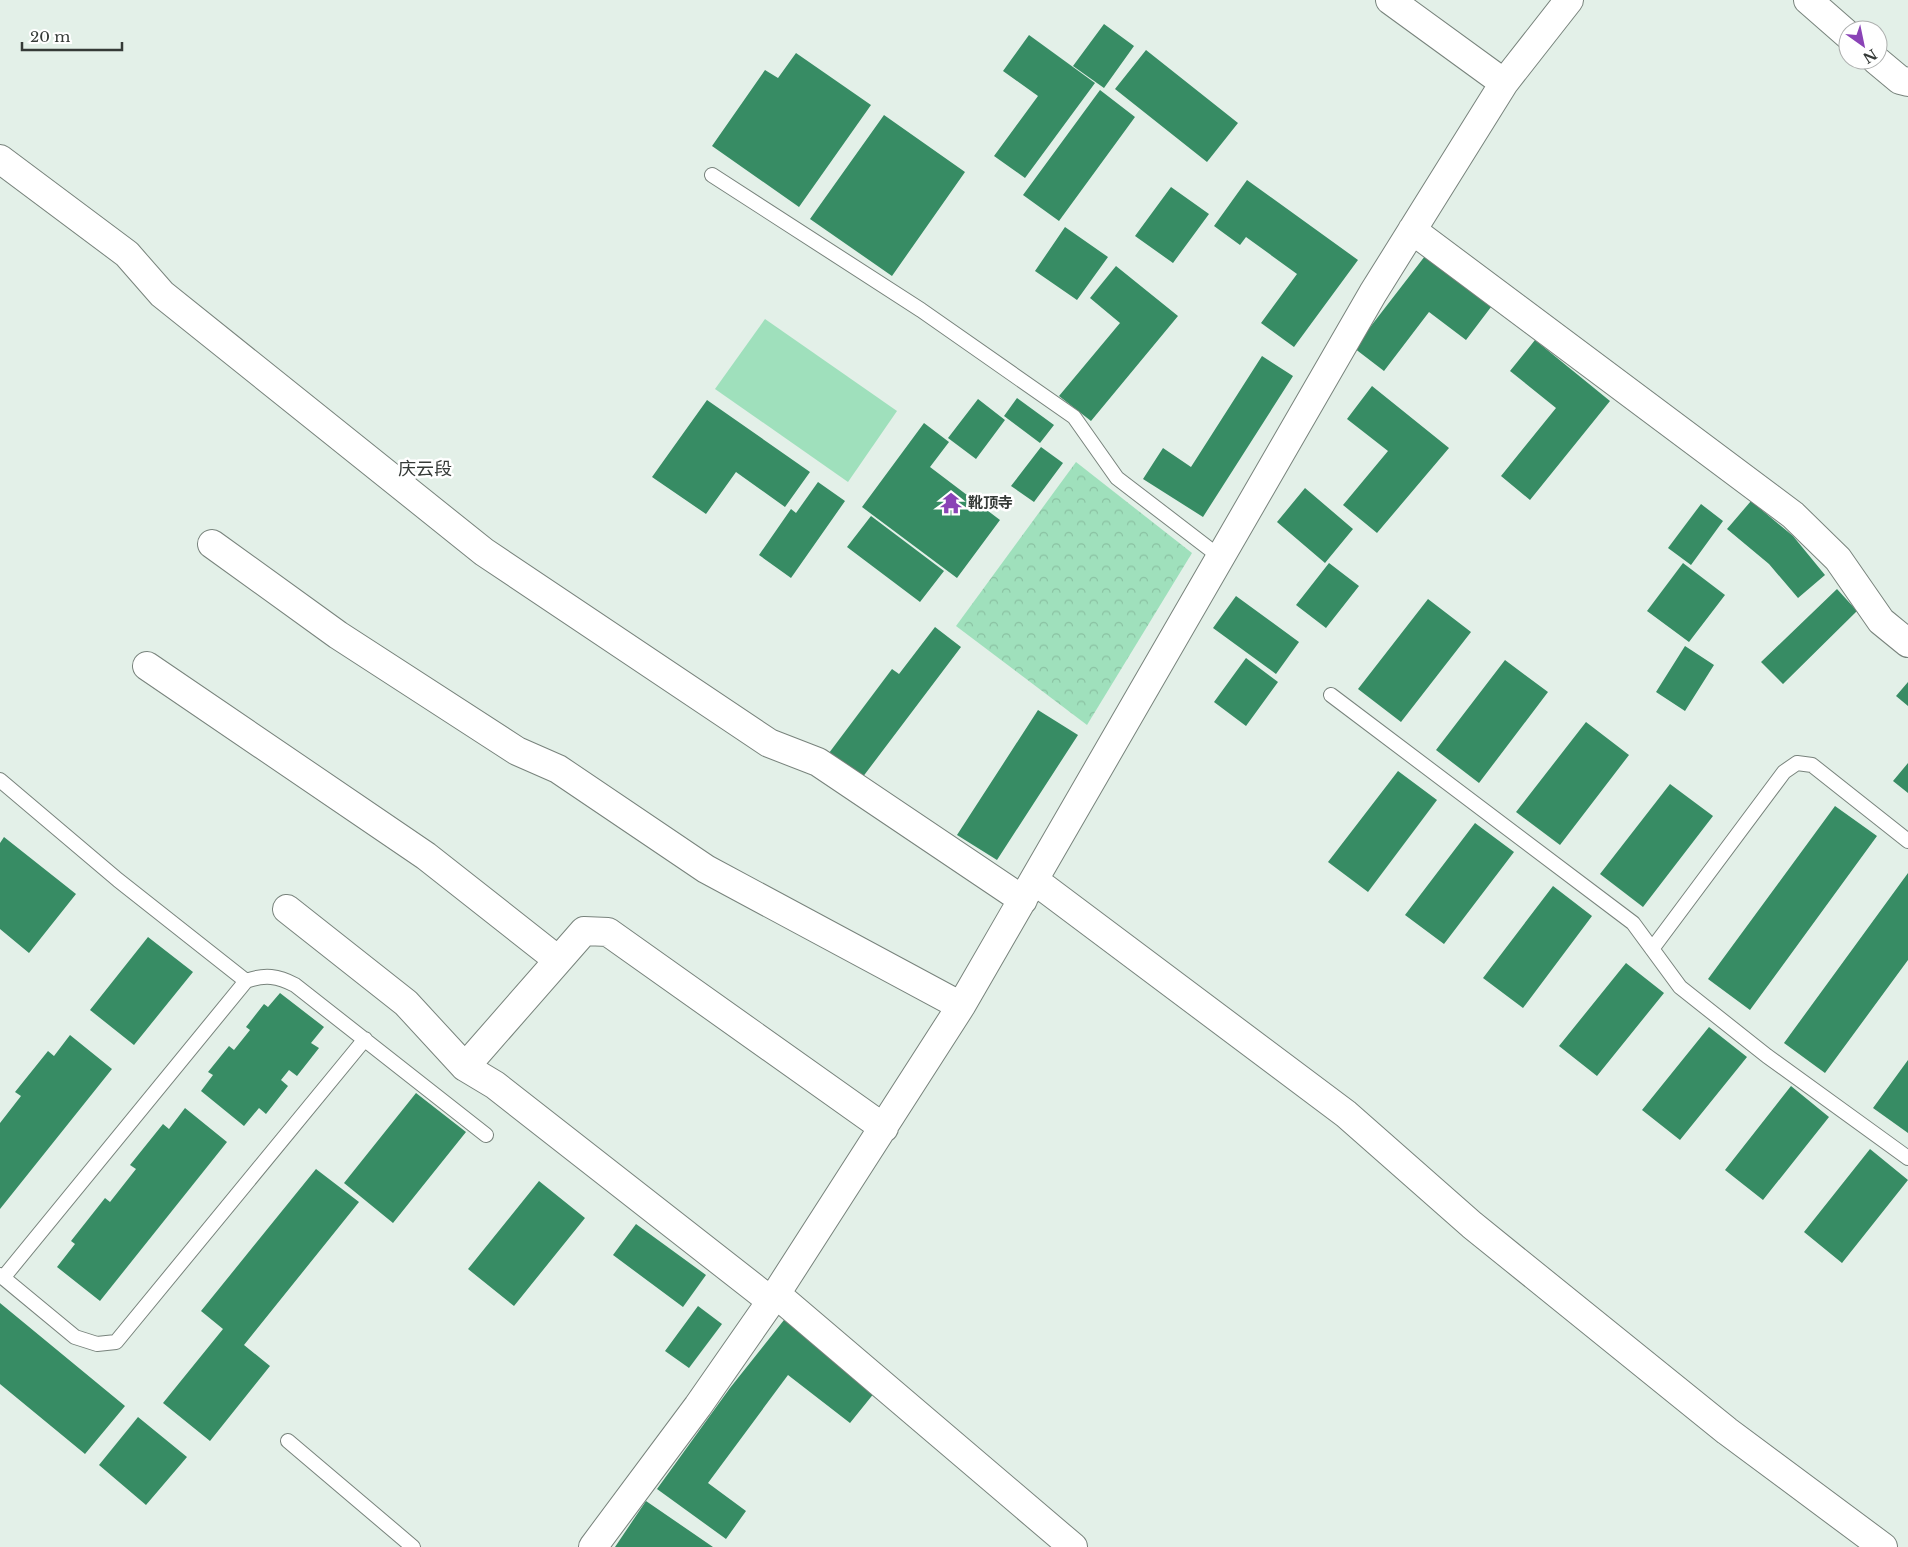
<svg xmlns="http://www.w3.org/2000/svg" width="1908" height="1547" font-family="'Libre Baskerville','Noto Sans SC',serif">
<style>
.forest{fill:url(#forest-crowns)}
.garden{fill:#9fe0bc}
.building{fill:#378c64}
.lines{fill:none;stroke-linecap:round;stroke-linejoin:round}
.lane-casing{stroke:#78837c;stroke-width:16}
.street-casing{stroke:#78837c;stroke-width:30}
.lane{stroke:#fff;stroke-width:14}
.street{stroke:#fff;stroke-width:28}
.labels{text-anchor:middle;stroke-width:5;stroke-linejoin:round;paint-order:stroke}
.poi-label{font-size:15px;font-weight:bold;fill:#353a37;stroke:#fff;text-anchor:start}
.quarter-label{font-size:18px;fill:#353a37;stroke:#fff}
</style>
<defs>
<pattern id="forest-crowns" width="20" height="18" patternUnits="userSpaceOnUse" patternTransform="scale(1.25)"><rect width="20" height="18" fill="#9fe0bc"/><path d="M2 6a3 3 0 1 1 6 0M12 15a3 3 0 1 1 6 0" fill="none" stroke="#8ac1a2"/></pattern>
</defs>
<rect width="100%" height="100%" fill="#e3f0e8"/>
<path class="forest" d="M 1076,462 L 1192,553 L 1087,725 L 956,626 Z"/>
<path class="garden" d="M 765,319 L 897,411 L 848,482 L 715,389 Z"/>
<path class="building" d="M 1104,24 L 1134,46 L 1104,88 L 1073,66 Z
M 1029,35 L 1095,83 L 1025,178 L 994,156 L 1038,96 L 1003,71 Z
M 1146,50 L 1238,123 L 1207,162 L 1115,89 Z
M 796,53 L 871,105 L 799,207 L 712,146 L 765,70 L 778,78 Z
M 1100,90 L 1135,117 L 1059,221 L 1023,195 Z
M 884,115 L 965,172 L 892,276 L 810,219 Z
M 1247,180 L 1358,260 L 1294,347 L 1261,323 L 1297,274 L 1246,237 L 1240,245 L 1214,226 Z
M 1171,187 L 1209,214 L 1173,263 L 1135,236 Z
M 1065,227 L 1108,257 L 1077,300 L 1035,271 Z
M 1425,256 L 1491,307 L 1466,340 L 1429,312 L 1384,371 L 1354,348 Z
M 1116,266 L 1178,316 L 1091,421 L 1059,396 L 1120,323 L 1090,298 Z
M 1535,340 L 1610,401 L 1530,500 L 1501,476 L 1556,408 L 1510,371 Z
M 1262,356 L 1293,376 L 1203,517 L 1143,479 L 1163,448 L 1191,467 Z
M 1372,386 L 1449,448 L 1377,533 L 1343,505 L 1388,451 L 1347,419 Z
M 1017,398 L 1054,425 L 1040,443 L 1004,416 Z
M 978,399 L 1005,420 L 976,459 L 948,438 Z
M 707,400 L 810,472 L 785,507 L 736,472 L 706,514 L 652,477 Z
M 924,423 L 949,442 L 930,467 L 1000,520 L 957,578 L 862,507 Z
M 1041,447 L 1063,463 L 1034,502 L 1011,486 Z
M 818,482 L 845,501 L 791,578 L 759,555 L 791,509 L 796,513 Z
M 1305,488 L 1353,529 L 1325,563 L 1277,522 Z
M 1751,501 L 1793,536 L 1825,575 L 1798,598 L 1769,564 L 1727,529 Z
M 1701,504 L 1723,521 L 1691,565 L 1668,548 Z
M 871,516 L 944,571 L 920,602 L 847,547 Z
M 1329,563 L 1359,586 L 1326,628 L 1296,605 Z
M 1683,563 L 1725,595 L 1689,642 L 1647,611 Z
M 1837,589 L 1857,611 L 1783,684 L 1761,662 Z
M 1236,596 L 1299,642 L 1276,674 L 1213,628 Z
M 1428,599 L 1471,632 L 1401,722 L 1358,689 Z
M 935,627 L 961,647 L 862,778 L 829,753 L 892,669 L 899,674 Z
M 1685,646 L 1714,665 L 1685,711 L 1656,692 Z
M 1246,658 L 1278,682 L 1246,726 L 1214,702 Z
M 1505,660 L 1548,692 L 1479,783 L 1436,750 Z
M 1908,682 L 1908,706 L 1896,696 Z
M 1038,710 L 1078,735 L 997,860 L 957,835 Z
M 1586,722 L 1629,755 L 1560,845 L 1516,812 Z
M 1908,763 L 1908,793 L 1893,781 Z
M 1398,771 L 1437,800 L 1368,892 L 1328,862 Z
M 1670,784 L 1713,816 L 1643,907 L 1600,874 Z
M 1835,806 L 1877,836 L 1750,1010 L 1708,979 Z
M 1475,823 L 1514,852 L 1444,944 L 1405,915 Z
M 4,837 L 76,894 L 29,953 L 0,929 L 0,843 Z
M 1908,873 L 1908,960 L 1825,1073 L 1784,1043 Z
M 1553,886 L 1592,916 L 1523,1008 L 1483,978 Z
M 148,937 L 193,972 L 134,1045 L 90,1010 Z
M 1626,963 L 1664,993 L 1597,1076 L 1559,1046 Z
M 280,993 L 324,1027 L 311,1043 L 319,1048 L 297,1076 L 289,1070 L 281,1080 L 288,1086 L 266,1114 L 259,1108 L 244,1126 L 201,1091 L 213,1075 L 208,1072 L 229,1046 L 234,1050 L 250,1030 L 246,1027 L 264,1004 L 268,1007 Z
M 1709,1027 L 1747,1057 L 1680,1140 L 1642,1110 Z
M 70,1035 L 112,1069 L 0,1209 L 0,1123 L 21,1096 L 15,1092 L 48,1051 L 54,1056 Z
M 1908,1060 L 1908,1133 L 1873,1108 Z
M 1791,1086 L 1829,1117 L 1763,1200 L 1725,1170 Z
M 416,1093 L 466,1132 L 393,1223 L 344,1183 Z
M 185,1108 L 227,1142 L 100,1301 L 57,1267 L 75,1244 L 71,1241 L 105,1198 L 110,1202 L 136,1169 L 130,1165 L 163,1124 L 169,1129 Z
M 1870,1149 L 1908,1180 L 1842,1263 L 1804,1232 Z
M 316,1169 L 359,1202 L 244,1345 L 270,1366 L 210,1441 L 163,1403 L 223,1329 L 201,1311 Z
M 539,1181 L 585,1218 L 514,1306 L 468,1269 Z
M 636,1224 L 706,1275 L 683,1307 L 613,1255 Z
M 0,1303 L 125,1406 L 85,1454 L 0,1384 Z
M 698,1306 L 722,1324 L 689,1368 L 665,1351 Z
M 784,1320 L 875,1392 L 850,1423 L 788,1375 L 708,1483 L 746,1511 L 726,1539 L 657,1489 L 730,1388 Z
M 138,1417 L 187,1457 L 146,1505 L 99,1465 Z
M 646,1501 L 713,1547 L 615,1547 Z"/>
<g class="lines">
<g class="lane-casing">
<path id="lane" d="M 712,175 L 921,310 L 1074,417 L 1117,478 L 1220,557
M 1331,695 L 1633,923 L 1680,987 L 1767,1056 L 1908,1158
M 0,780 L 118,880 L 246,981 C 265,974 278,976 295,985 L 486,1135
M 1652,949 L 1784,772 L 1797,763 L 1812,765 L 1908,841
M 0,1275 L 75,1337 L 97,1344 L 116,1342 L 365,1039
M 3,1278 L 246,981
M 288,1441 L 413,1547"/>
</g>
<g class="street-casing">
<path id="street" d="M 1390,0 L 1504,83
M 1808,0 L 1848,35
M 1876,60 L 1900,80 L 1908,82
M 0,159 L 127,254 L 162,294 L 484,552 L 769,743 L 818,762 L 1023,900
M 1412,230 L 1793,515 L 1838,559 L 1881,621 L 1908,643
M 212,544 L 338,635 L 517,751 L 558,769 L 706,869 L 961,1006
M 147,666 L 426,856 L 558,960
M 1034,880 L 1346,1114 L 1472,1225 L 1727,1431 L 1883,1547
M 287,909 L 406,1003 L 465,1067 L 495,1085 L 771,1301
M 465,1067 L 584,931 L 608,932 L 884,1128
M 776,1294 L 1073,1547
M 593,1547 L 698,1406 L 776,1294 L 961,1006 L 1373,293 L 1504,83 L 1569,0"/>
</g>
<use href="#lane" class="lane"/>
<use href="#street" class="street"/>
</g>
<defs>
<g id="temple-bare" transform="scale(1.725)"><path d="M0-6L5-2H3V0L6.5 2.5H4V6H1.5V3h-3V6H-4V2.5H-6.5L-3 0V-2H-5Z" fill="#8a43b6" stroke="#fff" stroke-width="2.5" paint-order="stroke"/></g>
</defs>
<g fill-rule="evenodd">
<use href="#temple-bare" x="951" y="503"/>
</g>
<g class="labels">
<g class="poi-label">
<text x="968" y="508">靴顶寺</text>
</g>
<g class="quarter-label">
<text x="425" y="475">庆云段</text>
</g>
</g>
<g transform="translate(1863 45) rotate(147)"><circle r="24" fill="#ffffff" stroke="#aeb0af"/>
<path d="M0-4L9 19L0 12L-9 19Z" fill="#8a43b6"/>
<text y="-8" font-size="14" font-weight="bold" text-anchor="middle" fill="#353a37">N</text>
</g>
<path d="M22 42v8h100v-8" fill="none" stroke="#353a37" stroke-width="2.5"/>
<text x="30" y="42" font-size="15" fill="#353a37" stroke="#ffffff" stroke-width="4" paint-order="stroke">20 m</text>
</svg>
